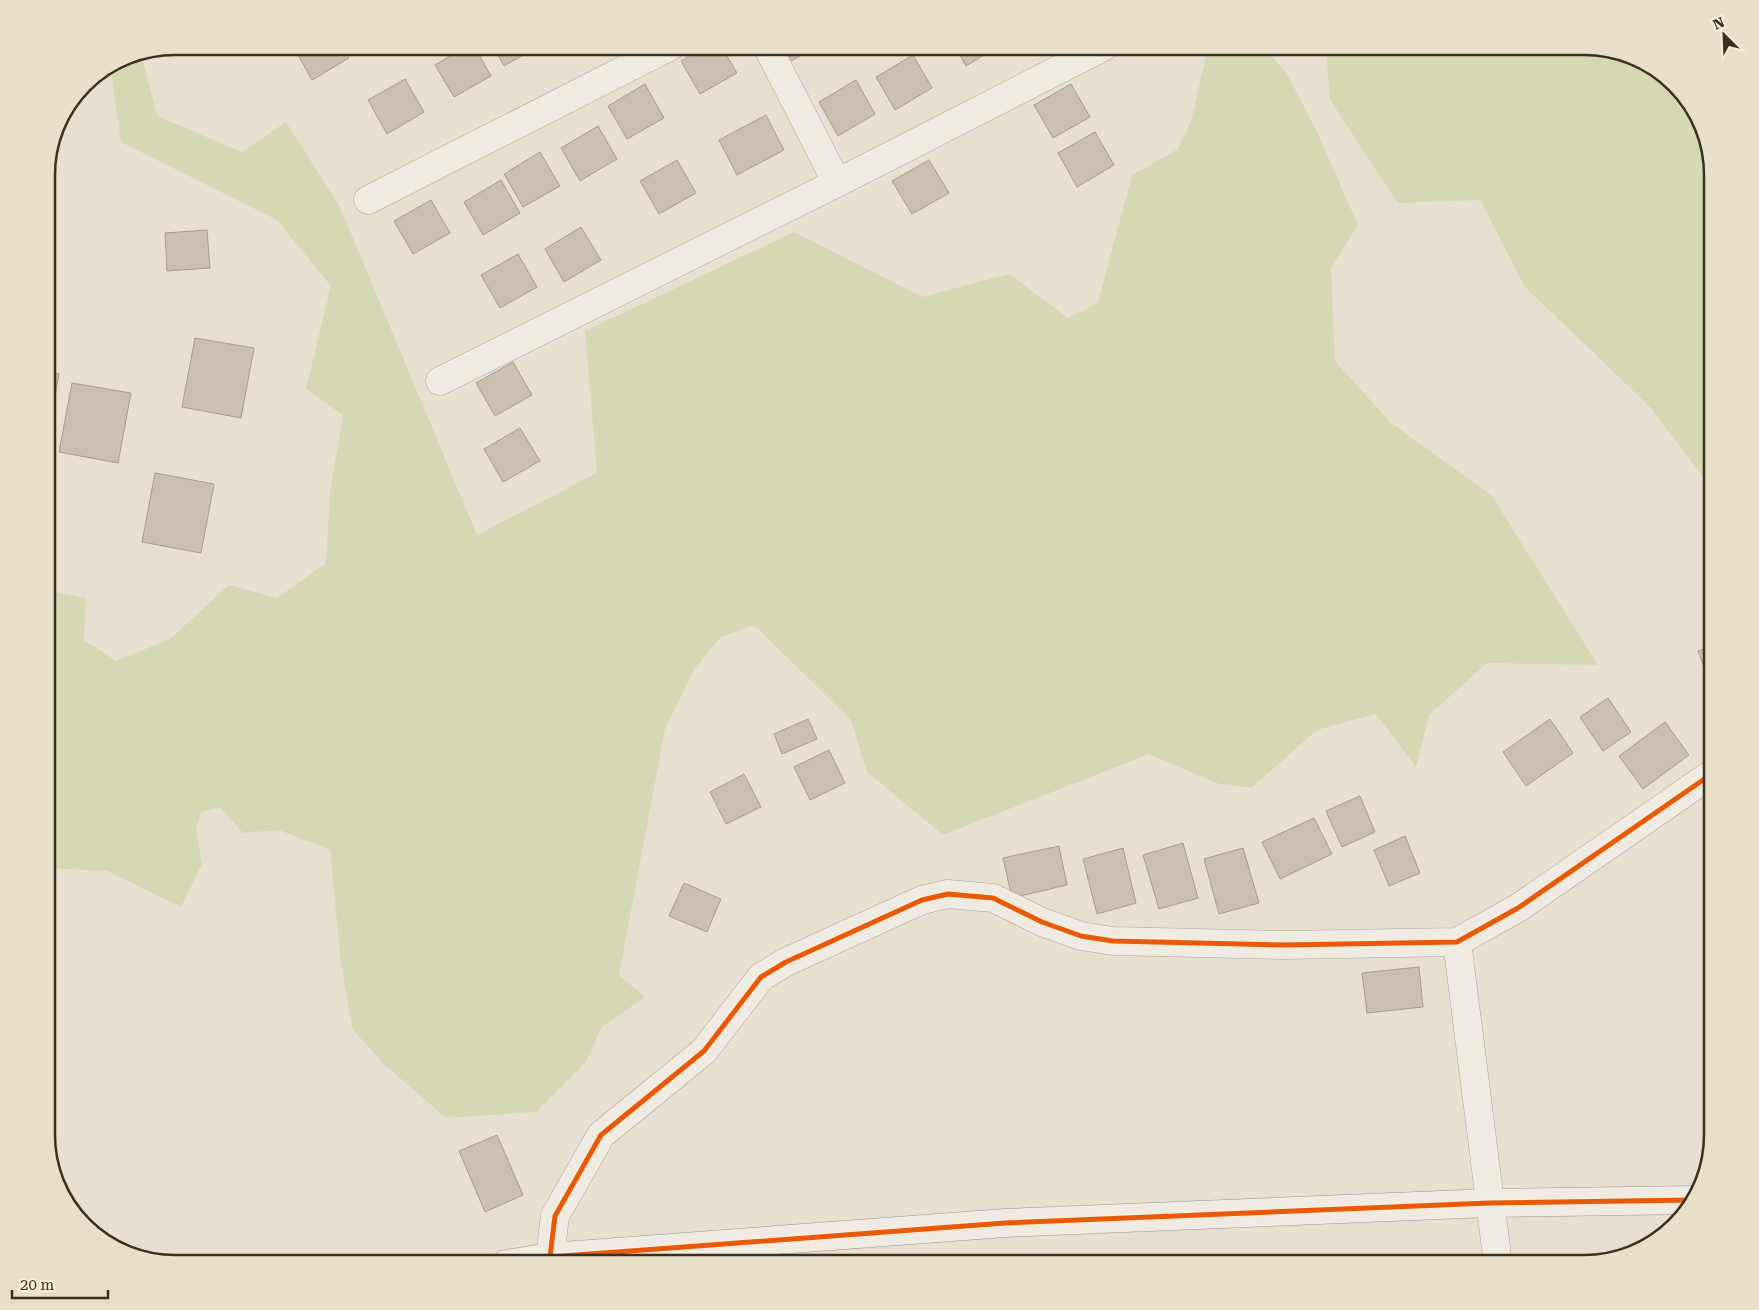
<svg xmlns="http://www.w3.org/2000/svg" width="1759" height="1310" font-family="'Roboto Serif',serif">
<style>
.green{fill:#d6d7b3}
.building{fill:#cbbfb2;stroke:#a89c90}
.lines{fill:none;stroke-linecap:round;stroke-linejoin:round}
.street-casing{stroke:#ada599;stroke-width:29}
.secondary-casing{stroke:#9c958a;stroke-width:29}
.street{stroke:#efebe3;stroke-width:28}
.secondary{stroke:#efebe3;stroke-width:28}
.cycleway-casing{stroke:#f7eed8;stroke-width:8}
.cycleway{stroke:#e8590c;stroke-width:5}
.rim{fill:none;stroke:#3d2e20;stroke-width:2.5}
</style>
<rect width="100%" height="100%" fill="#e7e0d1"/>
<path class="green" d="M 1214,46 L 1261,46 L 1286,72 L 1318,134 L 1358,225 L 1331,268 L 1335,361 L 1390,422 L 1492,496 L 1598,665 L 1487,663 L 1429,715 L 1416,767 L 1376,714 L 1317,730 L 1251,788 L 1216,783 L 1149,754 L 943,835 L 867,772 L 851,720 L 754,625 L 721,637 L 695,668 L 665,729 L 619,975 L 645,997 L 602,1027 L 585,1063 L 536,1112 L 446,1118 L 385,1065 L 353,1030 L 341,964 L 330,850 L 279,830 L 243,833 L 221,808 L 201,812 L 196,829 L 202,864 L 181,907 L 107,871 L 47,868 L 47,626 L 56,592 L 86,598 L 84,640 L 116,661 L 170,639 L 229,585 L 277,598 L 326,563 L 330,492 L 343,415 L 306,389 L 331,286 L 277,220 L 121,142 L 110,66 L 126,56 L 141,53 L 157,116 L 242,152 L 286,122 L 340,207 L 477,535 L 597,473 L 585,331 L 794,232 L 922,297 L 1009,274 L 1068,318 L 1098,303 L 1132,175 L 1178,149 L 1191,121 L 1208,48 Z
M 1326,46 L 1584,46 L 1626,53 L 1663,73 L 1700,118 L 1713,175 L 1713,490 L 1650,407 L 1525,287 L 1480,200 L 1398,203 L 1330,100 Z"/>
<path class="building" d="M 293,46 L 342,46 L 349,58 L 312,80 Z
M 372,46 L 392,46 L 377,55 Z
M 466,46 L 474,46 L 491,76 L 454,97 L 435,65 Z
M 493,46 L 539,46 L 504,66 Z
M 705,46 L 721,46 L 737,73 L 700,94 L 681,61 Z
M 782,46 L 817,46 L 791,61 Z
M 955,46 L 999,46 L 966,66 Z
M 913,55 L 932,88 L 895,110 L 876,77 Z
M 405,79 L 424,112 L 387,134 L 368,100 Z
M 856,80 L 875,114 L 838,136 L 819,102 Z
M 645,84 L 664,118 L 627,139 L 608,106 Z
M 1071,84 L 1090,117 L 1053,138 L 1034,105 Z
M 766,115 L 784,150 L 737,175 L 719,140 Z
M 598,126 L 617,159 L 580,181 L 561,148 Z
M 1095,132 L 1114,165 L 1077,187 L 1058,153 Z
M 540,152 L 560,186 L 523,207 L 504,174 Z
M 677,160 L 696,193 L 659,214 L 640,181 Z
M 929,160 L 949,193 L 912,214 L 892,181 Z
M 501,180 L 520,213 L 483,235 L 464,202 Z
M 431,200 L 450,233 L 413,254 L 394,221 Z
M 581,227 L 601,260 L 564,282 L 545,249 Z
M 207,230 L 210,268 L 167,271 L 165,233 Z
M 518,254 L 537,287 L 500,308 L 481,275 Z
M 195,338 L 254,348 L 241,418 L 182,407 Z
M 513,362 L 532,395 L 495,416 L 476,383 Z
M 47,372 L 59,374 L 47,442 Z
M 72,383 L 131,393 L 118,463 L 59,452 Z
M 520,428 L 540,461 L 503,482 L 484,449 Z
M 155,473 L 214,484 L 201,553 L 142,542 Z
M 1713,646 L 1713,686 L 1711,686 L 1698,651 Z
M 1608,698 L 1631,732 L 1603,751 L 1580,717 Z
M 808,719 L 817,739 L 782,754 L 774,734 Z
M 1550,719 L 1573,753 L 1526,786 L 1503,752 Z
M 1665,722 L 1689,755 L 1643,789 L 1619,756 Z
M 829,750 L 845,783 L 810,800 L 794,767 Z
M 744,774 L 761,807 L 726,824 L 710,792 Z
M 1360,796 L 1375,832 L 1342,847 L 1326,811 Z
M 1314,818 L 1332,854 L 1280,879 L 1262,842 Z
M 1405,836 L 1420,873 L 1389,886 L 1374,850 Z
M 1183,843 L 1198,898 L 1159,909 L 1143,855 Z
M 1059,846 L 1067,885 L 1012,898 L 1003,858 Z
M 1123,848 L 1136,903 L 1097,914 L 1083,859 Z
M 1243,848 L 1259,903 L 1219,914 L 1204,859 Z
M 684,883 L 721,899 L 707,932 L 669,916 Z
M 1419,967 L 1423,1007 L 1367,1013 L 1362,973 Z
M 497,1135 L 523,1195 L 485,1212 L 459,1151 Z"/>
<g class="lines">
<g class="street-casing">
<path id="street" d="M 767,46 L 837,183 L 1105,46
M 368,200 L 671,46
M 440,381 L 837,183
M 1457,942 L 1498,1264
M 550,1257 L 555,1216 L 601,1135 L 704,1051 L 761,977 L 786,962 L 922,900 L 948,894 L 993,898 L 1042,922 L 1081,936 L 1113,941 L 1284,945 L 1457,942 L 1518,908 L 1713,773"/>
</g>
<g class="secondary-casing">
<path id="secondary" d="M 506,1264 L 550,1257 L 1005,1223 L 1489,1203 L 1693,1200"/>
</g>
<use href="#street" class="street"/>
<use href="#secondary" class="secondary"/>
<g class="cycleway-casing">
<path id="cycleway" d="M 550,1257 L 555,1216 L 601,1135 L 704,1051 L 761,977 L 786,962 L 922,900 L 948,894 L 993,898 L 1042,922 L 1081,936 L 1113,941 L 1284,945 L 1457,942 L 1518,908 L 1713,773
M 506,1264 L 550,1257 L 1005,1223 L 1489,1203 L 1693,1200"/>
</g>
<use href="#cycleway" class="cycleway"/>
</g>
<path d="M0 0H1759V1310H0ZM175 55H1584A120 120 0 0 1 1704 175V1135A120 120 0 0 1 1584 1255H175A120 120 0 0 1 55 1135V175A120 120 0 0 1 175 55Z" fill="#e8dfc9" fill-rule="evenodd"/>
<path class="rim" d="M175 55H1584A120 120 0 0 1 1704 175V1135A120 120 0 0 1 1584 1255H175A120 120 0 0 1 55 1135V175A120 120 0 0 1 175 55Z"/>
<g transform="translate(1724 35) rotate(336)" stroke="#f7eed8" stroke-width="4" paint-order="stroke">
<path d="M0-4L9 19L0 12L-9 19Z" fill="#3d2e20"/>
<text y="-8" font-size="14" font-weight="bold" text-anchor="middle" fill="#3d2e20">N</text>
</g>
<path d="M12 1290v8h96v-8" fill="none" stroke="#3d2e20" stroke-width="2.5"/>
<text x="20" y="1290" font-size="15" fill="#3d2e20" stroke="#f7eed8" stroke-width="4" paint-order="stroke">20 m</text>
</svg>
